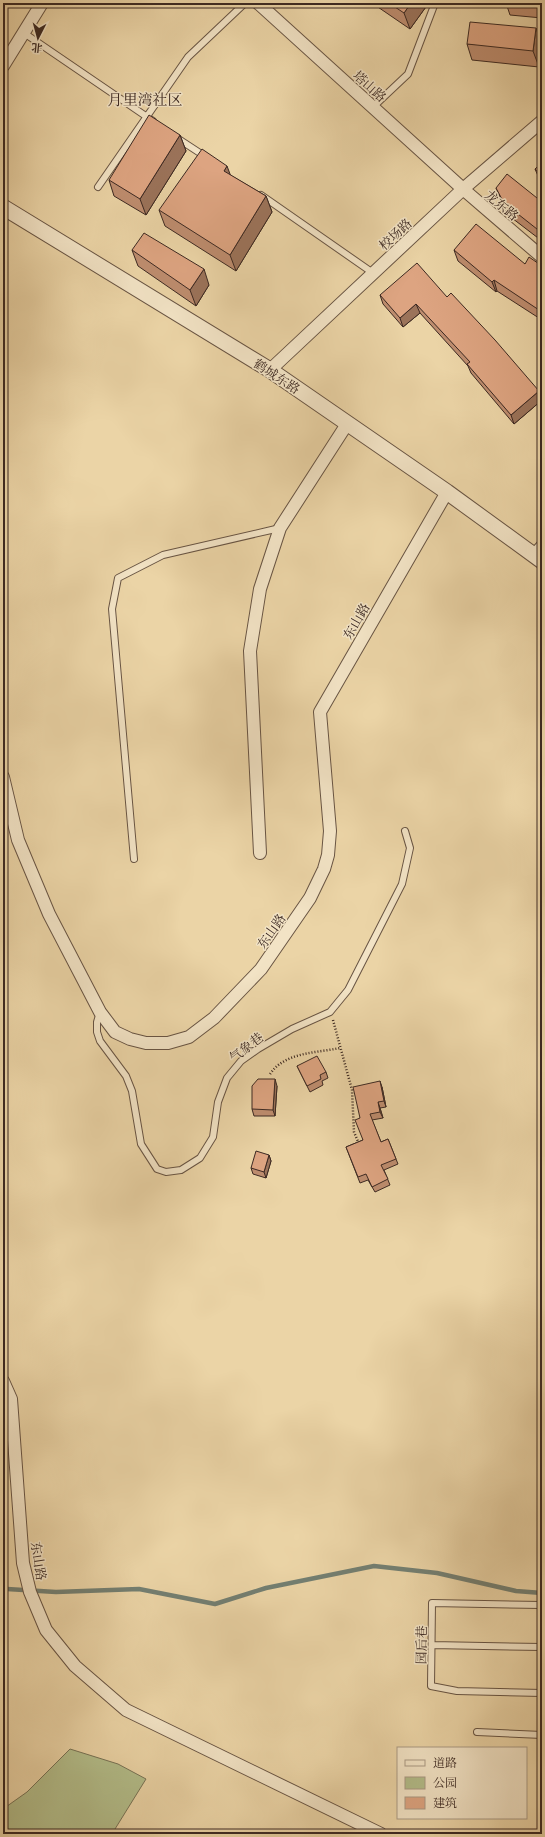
<svg xmlns="http://www.w3.org/2000/svg" width="545" height="1837" font-family="'Gentium Book Plus','Noto Serif SC',serif">
<style>
.green{fill:#b3bd8a;stroke:#787356}
.lines{fill:none;stroke-linecap:round;stroke-linejoin:round}
.stream{stroke:#737f72;stroke-width:4.5}
.service-casing{stroke:#685443;stroke-width:8}
.minor-casing{stroke:#685443;stroke-width:14}
.tertiary-casing{stroke:#685443;stroke-width:17}
.path{stroke:#3c2922;stroke-width:2.5;stroke-dasharray:1 2;stroke-linecap:butt}
.service{stroke:#f2e3c5;stroke-width:6}
.minor{stroke:#f2e3c5;stroke-width:12}
.tertiary{stroke:#f2e3c5;stroke-width:15}
.wall{fill:#be8d6f;stroke:#3c2922}
.shaded-wall{fill:#9b735a;stroke:#3c2922}
.building{fill:#dda481;stroke:#3c2922}
.labels{text-anchor:middle;stroke-width:3;stroke-linejoin:round;paint-order:stroke}
.street-label{font-size:13px;fill:#3c2922;stroke:#f2e3c5}
.quarter-label{font-size:15px;fill:#3c2922;stroke:#f2e3c5}
</style>
<rect width="100%" height="100%" fill="#ebd4a6"/>
<filter id="stains"><feTurbulence type="fractalNoise" baseFrequency=".005" numOctaves="4"/><feColorMatrix values="0 0 0 0 .2 0 0 0 0 .09 0 0 0 0 .02 0 0 0 .5 -.17"/></filter>
<radialGradient id="worn" r=".72"><stop offset=".6" stop-color="#630" stop-opacity="0"/><stop offset="1" stop-color="#630" stop-opacity=".3"/></radialGradient>
<path class="green" d="M 70,1749 L 118,1764 L 146,1779 L 115,1829 L 119,1834 L 3,1834 L 3,1809 L 27,1792 Z"/>
<g class="lines">
<path class="stream" d="M 7,1589 L 56,1592 L 139,1589 L 215,1604 L 266,1588 L 374,1566 L 437,1573 L 516,1591 L 542,1593"/>
<g class="service-casing">
<path id="service" d="M 24,33 L 153,121
M 373,107 L 408,74 L 435,3
M 177,138 L 206,157
M 98,187 L 188,57 L 245,3
M 261,195 L 373,273
M 532,553 L 542,542
M 134,859 L 112,609 L 118,578 L 163,555 L 280,528
M 100,1012 L 97,1022 L 97,1032 L 100,1041 L 126,1076 L 132,1091 L 141,1144 L 157,1169 L 166,1172 L 181,1170 L 200,1158 L 213,1137 L 218,1102 L 227,1078 L 241,1061 L 258,1049 L 292,1029 L 330,1012 L 348,990 L 402,884 L 410,848 L 405,831
M 542,1605 L 432,1603 L 431,1686 L 457,1691 L 542,1693
M 432,1645 L 542,1647
M 477,1732 L 542,1735"/>
</g>
<g class="minor-casing">
<path id="minor" d="M 258,3 L 463,189 L 542,257
M 3,66 L 42,3
M 270,370 L 463,189 L 542,121
M 3,777 L 18,840 L 49,914 L 100,1012 L 115,1032 L 130,1039 L 146,1043 L 168,1043 L 189,1037 L 214,1018 L 261,969 L 310,898 L 324,869 L 328,855 L 330,831 L 320,712 L 447,492
M 260,853 L 250,651 L 260,589 L 280,528 L 347,424
M 3,1381 L 11,1399 L 23,1563 L 30,1592 L 46,1630 L 75,1666 L 126,1710 L 381,1834"/>
</g>
<g class="tertiary-casing">
<path id="tertiary" d="M 3,207 L 270,370 L 447,492 L 542,561"/>
</g>
<path class="path" d="M 333,1020 L 352,1090 L 354,1132 L 359,1144
M 270,1074 C 285,1052 316,1053 340,1048"/>
<use href="#service" class="service"/>
<use href="#minor" class="minor"/>
<use href="#tertiary" class="tertiary"/>
</g>
<path class="wall" d="M 372,3 L 427,3 L 428,4 L 410,29 Z
M 506,3 L 542,3 L 542,18 L 510,15 Z
M 467,44 L 541,44 L 539,67 L 472,60 Z
M 180,135 L 186,151 L 146,215 L 114,196 L 109,180 Z
M 542,163 L 542,182 L 539,178 L 535,169 Z
M 230,175 L 266,196 L 272,212 L 236,271 L 165,226 L 159,210 Z
M 496,188 L 542,202 L 542,241 L 508,215 L 501,199 Z
M 132,250 L 209,285 L 196,306 L 138,266 Z
M 454,250 L 525,264 L 542,266 L 542,320 L 497,291 L 496,292 L 458,261 Z
M 380,295 L 447,297 L 542,400 L 514,424 L 471,373 L 468,366 L 420,313 L 403,327 L 383,304 Z
M 297,1066 L 326,1072 L 328,1078 L 322,1081 L 323,1085 L 310,1092 Z
M 277,1086 L 275,1116 L 254,1116 L 252,1109 Z
M 382,1087 L 386,1107 L 380,1108 L 383,1118 L 372,1120 L 381,1142 L 388,1139 L 398,1164 L 384,1170 L 390,1185 L 375,1192 L 368,1180 L 360,1183 L 346,1147 L 363,1140 L 360,1118 Z
M 269,1155 L 271,1161 L 266,1178 L 253,1174 L 251,1168 Z"/>
<path class="shaded-wall" d="M 411,3 L 427,3 L 428,4 L 410,29 L 404,13 Z
M 536,28 L 541,44 L 539,67 L 533,51 Z
M 180,135 L 186,151 L 146,215 L 140,199 Z
M 227,166 L 233,182 L 224,171 Z
M 266,196 L 272,212 L 236,271 L 230,255 Z
M 204,269 L 209,285 L 196,306 L 190,290 Z
M 494,280 L 497,291 L 496,292 L 492,282 Z
M 416,304 L 420,313 L 403,327 L 400,318 Z
M 539,391 L 542,400 L 514,424 L 511,415 Z
M 275,1079 L 277,1086 L 275,1116 L 273,1110 Z
M 380,1081 L 382,1087 L 386,1107 L 384,1101 Z
M 378,1102 L 380,1108 L 383,1118 L 380,1112 Z
M 269,1155 L 271,1161 L 266,1178 L 264,1172 Z"/>
<path class="building" d="M 389,3 L 411,3 L 404,13 Z
M 470,22 L 536,28 L 533,51 L 467,44 Z
M 149,115 L 180,135 L 140,199 L 109,180 Z
M 202,149 L 227,166 L 224,171 L 266,196 L 230,255 L 159,210 Z
M 542,163 L 542,177 L 535,169 Z
M 507,174 L 542,202 L 542,233 L 504,203 L 496,188 Z
M 476,224 L 525,264 L 529,257 L 542,266 L 542,312 L 494,280 L 492,282 L 454,250 Z
M 144,233 L 204,269 L 190,290 L 132,250 Z
M 417,263 L 447,297 L 451,293 L 495,340 L 539,391 L 511,415 L 467,364 L 470,362 L 416,304 L 400,318 L 380,295 Z
M 317,1056 L 326,1072 L 320,1075 L 321,1079 L 307,1086 L 297,1066 Z
M 258,1079 L 275,1079 L 273,1110 L 252,1109 L 252,1086 Z
M 380,1081 L 384,1101 L 378,1102 L 380,1112 L 370,1114 L 381,1142 L 388,1139 L 396,1159 L 381,1165 L 388,1179 L 372,1187 L 366,1174 L 358,1177 L 346,1147 L 363,1140 L 355,1120 L 360,1118 L 353,1087 Z
M 256,1151 L 269,1155 L 264,1172 L 251,1168 Z"/>
<g class="labels">
<g class="street-label">
<text transform="translate(370 86) rotate(42)" y="5">塔山路</text>
<text transform="translate(502 205) rotate(40)" y="5">龙东路</text>
<text transform="translate(395 234) rotate(-43)" y="5">校场路</text>
<text transform="translate(277 376) rotate(33)" y="5">鹤城东路</text>
<text transform="translate(356 621) rotate(-60)" y="5">东山路</text>
<text transform="translate(271 931) rotate(-55)" y="5">东山路</text>
<text transform="translate(246 1047) rotate(-38)" y="5">气象巷</text>
<text transform="translate(39 1561) rotate(81)" y="5">东山路</text>
<text transform="translate(421 1645) rotate(-89)" y="5">园后巷</text>
</g>
<g class="quarter-label">
<text x="145" y="105">月里湾社区</text>
</g>
</g>
<rect width="545" height="1837" fill="none" stroke="#ebd4a6" stroke-width="16"/>
<rect x="4" y="4" width="537" height="1829" fill="none" stroke="#3c2922" stroke-width="2"/>
<rect x="8" y="8" width="529" height="1821" fill="none" stroke="#3c2922"/>
<rect x="397" y="1747" width="130" height="72" fill="#f2e3c5" stroke="#a99984"/>
<rect x="405" y="1760" width="20" height="6" fill="#f2e3c5" stroke="#a99984"/>
<text x="433" y="1767" font-size="12" fill="#3c2922">道路</text>
<rect x="405" y="1777" width="20" height="12" fill="#b3bd8a" stroke="#a99984"/>
<text x="433" y="1787" font-size="12" fill="#3c2922">公园</text>
<rect x="405" y="1797" width="20" height="12" fill="#dda481" stroke="#a99984"/>
<text x="433" y="1807" font-size="12" fill="#3c2922">建筑</text>
<g transform="translate(38 38) rotate(186)" stroke="#f2e3c5" stroke-width="3" paint-order="stroke">
<path d="M0-3L7 15L0 10L-7 15Z" fill="#3c2922"/>
<text y="-6" font-size="11" font-weight="bold" text-anchor="middle" fill="#3c2922">北</text>
</g>
<rect width="100%" height="100%" filter="url(#stains)"/>
<rect width="100%" height="100%" fill="url(#worn)"/>
</svg>
